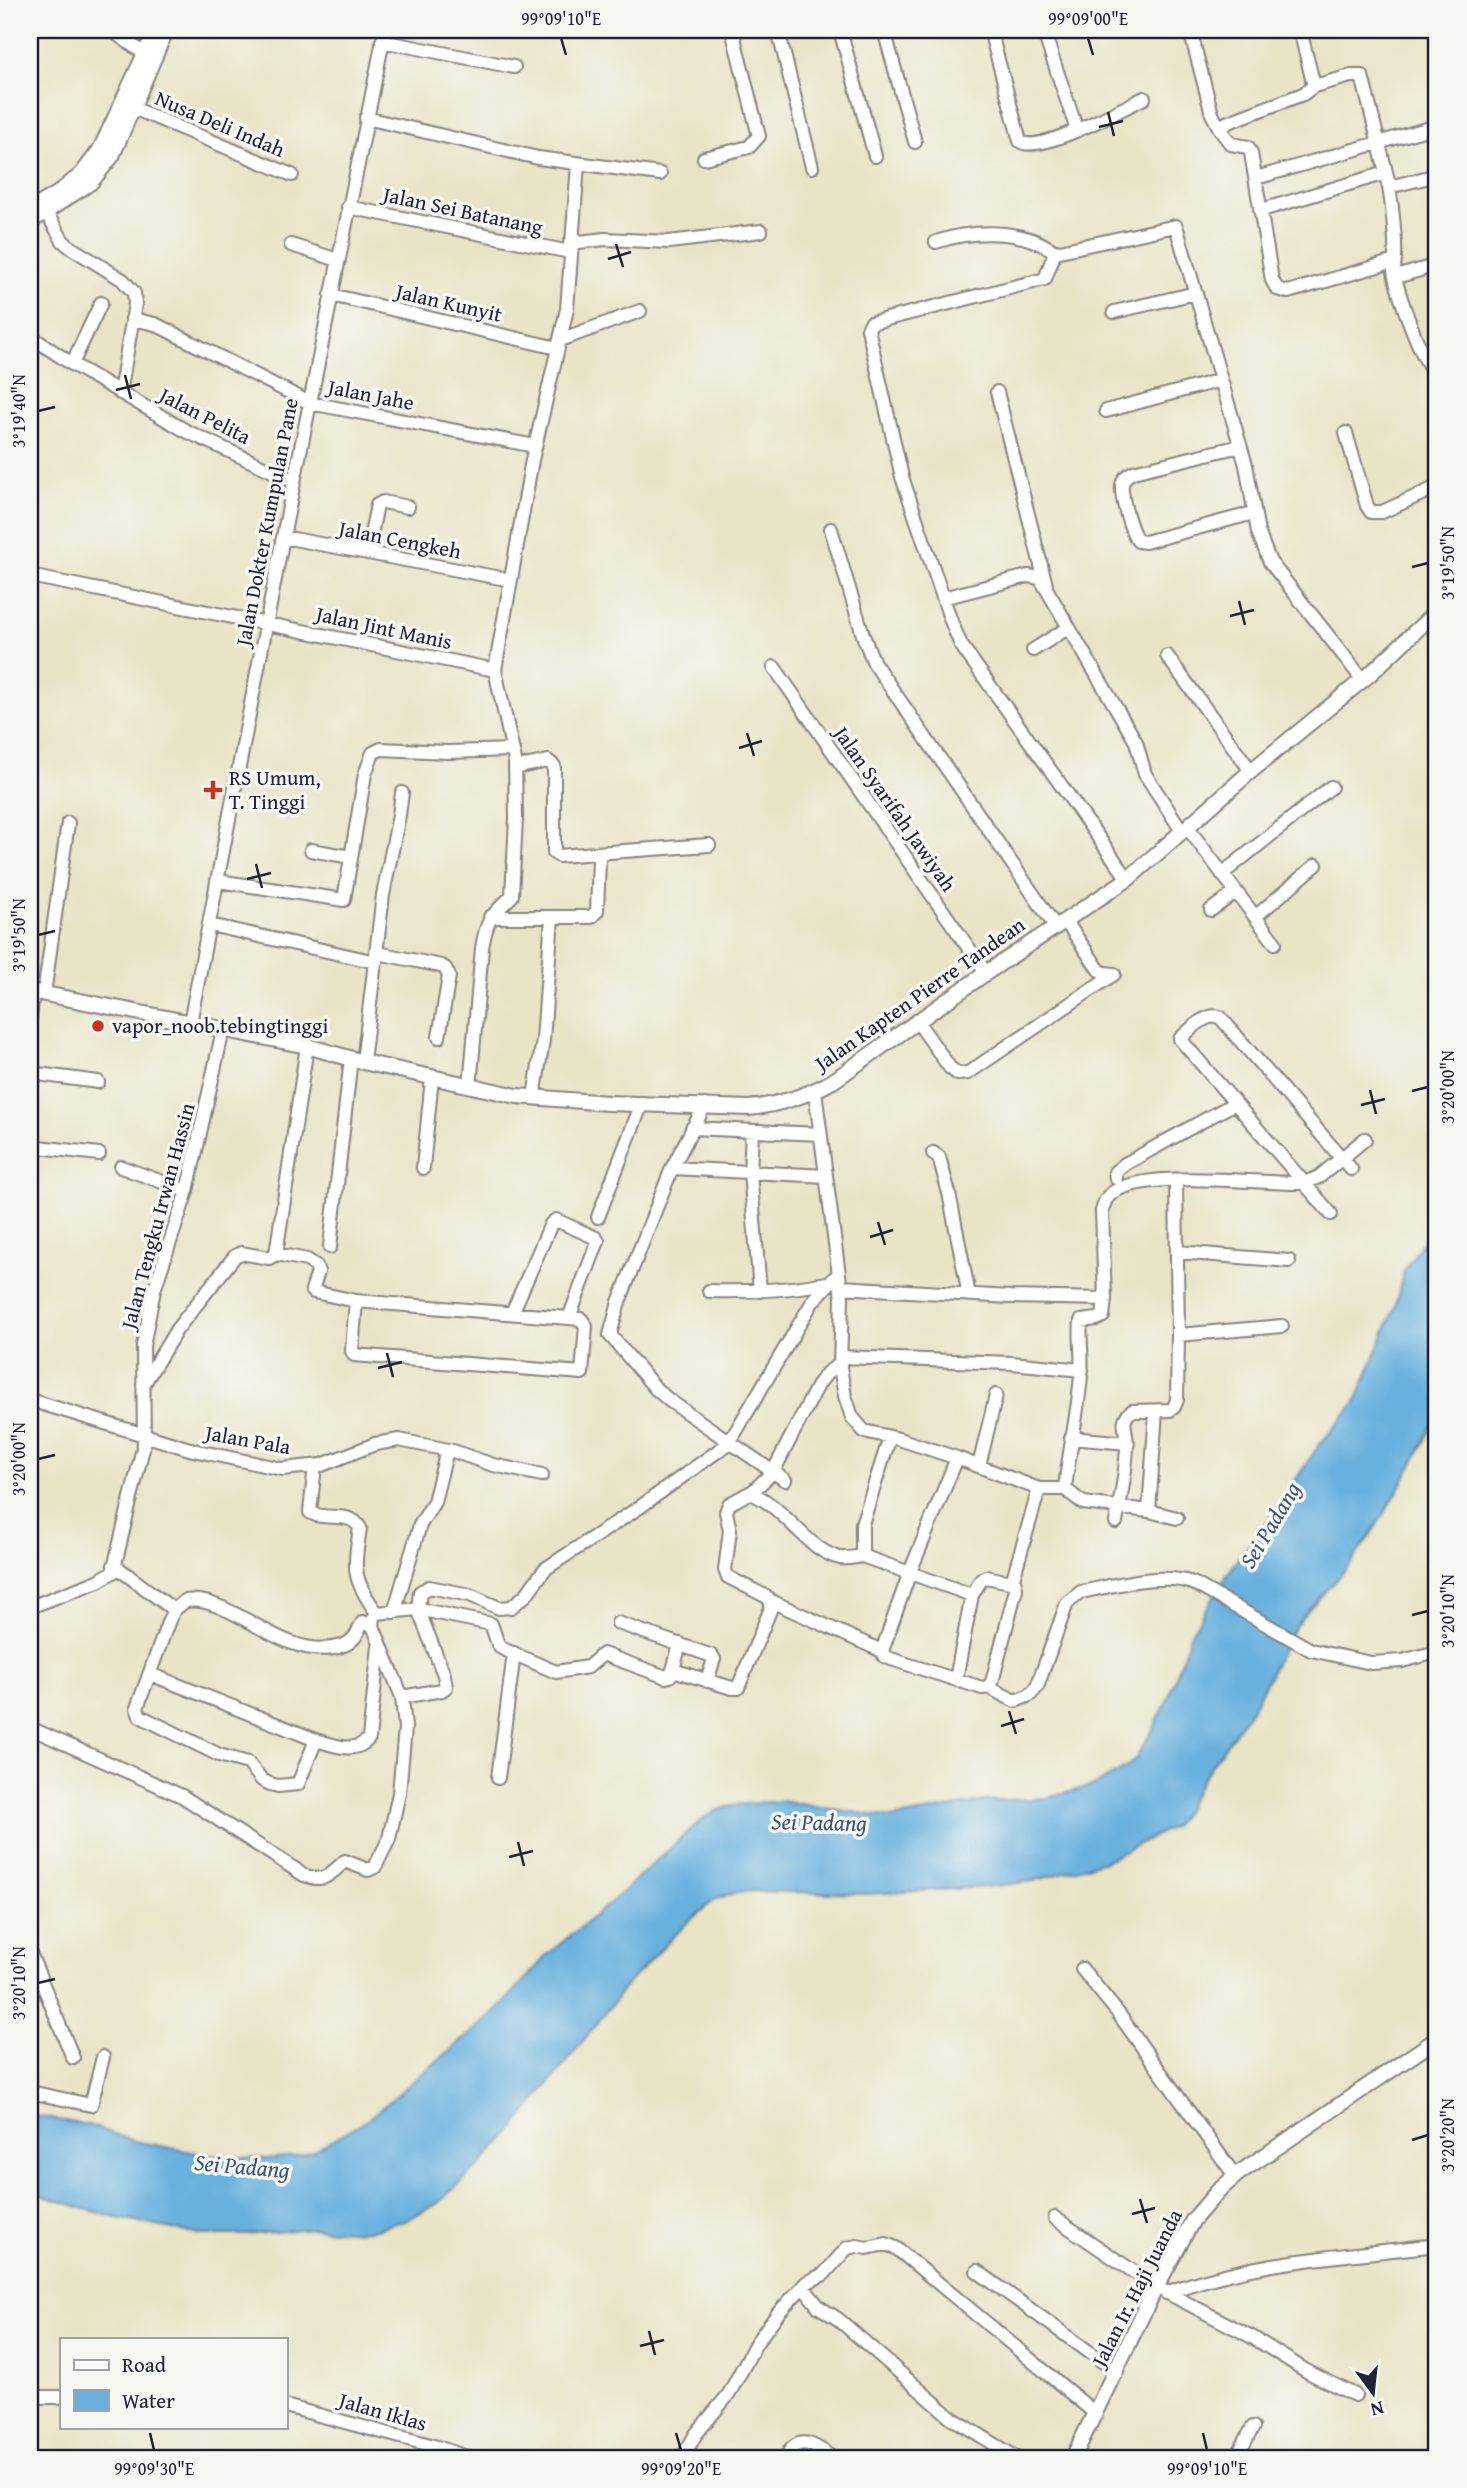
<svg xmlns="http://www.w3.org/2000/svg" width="1467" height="2488" font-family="'Gentium Book Plus',serif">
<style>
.water{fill:#67b0de;stroke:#44698c;stroke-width:2}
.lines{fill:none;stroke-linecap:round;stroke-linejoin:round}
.minor-casing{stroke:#868380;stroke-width:16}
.major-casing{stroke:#868380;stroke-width:18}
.minor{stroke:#fff;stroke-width:12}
.major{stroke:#fff;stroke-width:14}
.ticks{fill:none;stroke:#22223b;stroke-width:2.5}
.poi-dot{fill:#c8321e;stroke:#f6f6f2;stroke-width:2.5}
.labels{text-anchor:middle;stroke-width:7;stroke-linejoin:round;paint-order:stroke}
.street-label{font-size:21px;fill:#22223b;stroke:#f6f6f2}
.poi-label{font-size:21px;fill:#22223b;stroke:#f6f6f2;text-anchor:start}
.water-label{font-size:23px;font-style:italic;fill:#3a5474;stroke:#f6f6f2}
.neatline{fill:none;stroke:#22223b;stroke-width:2.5}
.ticks-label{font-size:18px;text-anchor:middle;fill:#22223b}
</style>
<rect width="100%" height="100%" fill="#f6f6f2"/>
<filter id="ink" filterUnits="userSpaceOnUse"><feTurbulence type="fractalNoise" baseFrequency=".0143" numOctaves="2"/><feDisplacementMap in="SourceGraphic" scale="14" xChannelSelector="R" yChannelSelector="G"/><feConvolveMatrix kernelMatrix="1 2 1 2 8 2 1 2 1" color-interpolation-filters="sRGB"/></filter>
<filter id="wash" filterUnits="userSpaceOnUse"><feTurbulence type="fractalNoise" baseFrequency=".00686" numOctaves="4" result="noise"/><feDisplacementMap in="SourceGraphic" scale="28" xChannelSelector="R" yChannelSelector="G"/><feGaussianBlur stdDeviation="1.57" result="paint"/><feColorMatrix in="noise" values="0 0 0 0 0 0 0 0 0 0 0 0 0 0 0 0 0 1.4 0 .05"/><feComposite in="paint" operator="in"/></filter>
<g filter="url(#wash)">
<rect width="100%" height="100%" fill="#e9e4c6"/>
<path class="water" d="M 1437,1220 L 1437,1413 C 1416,1463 1387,1512 1356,1556 C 1336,1584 1309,1604 1291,1633 C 1278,1654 1270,1678 1257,1699 C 1241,1727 1220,1752 1203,1778 C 1192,1795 1186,1813 1172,1827 L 1105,1861 L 1033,1881 L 986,1887 L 868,1894 L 750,1891 L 727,1895 L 716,1899 L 689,1921 L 632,1979 L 513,2129 L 477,2168 L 437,2204 L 406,2220 L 372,2230 L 349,2231 L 312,2228 L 247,2235 L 200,2235 L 112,2217 L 30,2192 L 30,2115 L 88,2125 L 134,2141 L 203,2154 L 266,2159 L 295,2156 L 313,2151 L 368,2119 L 496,2012 L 548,1954 L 610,1903 L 699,1822 L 715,1811 L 734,1805 L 781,1801 L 892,1818 L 986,1801 L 1047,1798 L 1095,1785 L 1127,1767 L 1136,1758 L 1155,1726 L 1168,1699 L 1191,1633 L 1234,1564 L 1273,1513 L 1319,1445 L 1356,1402 L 1395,1307 L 1404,1270 Z"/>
</g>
<g filter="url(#ink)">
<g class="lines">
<g class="minor-casing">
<path id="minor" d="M 111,30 L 145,54
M 778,30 L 812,167
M 840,30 L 875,156
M 884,30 L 915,142
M 990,30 L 1020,141 C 1036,156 1124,108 1144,98
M 1043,30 L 1077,130
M 1190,30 L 1212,114 L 1221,131
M 1300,30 L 1314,86 L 1303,94 L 1226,123 L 1221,131 L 1231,144 L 1248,147 L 1251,153 L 1272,280 L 1277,289 L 1288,292 L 1395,261
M 382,41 L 514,67
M 1314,86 L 1351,76 L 1362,76 L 1388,180
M 133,108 L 292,175
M 366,118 L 538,158 L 660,174
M 704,158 L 749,147 L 759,136 L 732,30
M 1256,178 L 1437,126
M 1389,187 L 1437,175
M 348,207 L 570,252
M 1262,210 L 1379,175 L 1385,176 C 1391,184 1396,242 1395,255 C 1395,261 1394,266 1394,271 C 1397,291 1422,364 1437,375
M 46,212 L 63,241 L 70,247 L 123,280 L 134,293 L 135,304 L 120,393
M 936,242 C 972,230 1023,228 1055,252 L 1176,226 L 1246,465 L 1258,532 L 1270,562 L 1363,680
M 570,243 L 605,239 L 669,242 L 761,231
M 291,245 L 338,260
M 1055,252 L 1045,279 L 871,323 L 868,329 L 902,477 L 951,621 L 961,645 L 1128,879
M 1396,277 L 1437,265
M 331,295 L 557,348
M 1114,312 L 1196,293
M 132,319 L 155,324 L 310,403 L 535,446
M 30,336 L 72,364 L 186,431 L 294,481
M 560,340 L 640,311
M 72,364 L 101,303
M 997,392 L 1046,585
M 1106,411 L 1221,380
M 1346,433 L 1367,506 L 1371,512 L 1382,512 L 1437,487
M 1240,446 L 1133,472 C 1127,475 1123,478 1122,485 C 1121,497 1130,531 1138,541 L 1145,542 L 1254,513
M 831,529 L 864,638 L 874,663 L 1055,926
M 283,537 L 511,580
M 367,553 L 377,505 L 383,502 L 408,507
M 30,576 L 495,670
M 943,598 L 1028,576 L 1040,578 L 1136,742 L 1145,774 L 1182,831
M 1033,650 L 1068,628
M 1167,656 L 1251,771
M 774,667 L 986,973
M 1187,827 L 1275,943
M 311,850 L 351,857
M 596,853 L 709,845
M 1222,874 L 1331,787
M 218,881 L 344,900 L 365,774 L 373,753 L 381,749 L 448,752 L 513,750
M 1211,910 L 1236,892
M 490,917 L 591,917 L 597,911 L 599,860 L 596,853 L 559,856 L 554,853 L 554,766 L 548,761 L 515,768
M 1255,917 L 1316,865
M 1065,920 L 1099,970 L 1105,973 L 1114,974
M 210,925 L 376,962
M 378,953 L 441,966 L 445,968 L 449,976 L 439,1037
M 44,994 L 68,823
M 30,1018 L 33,992
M 917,1021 L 950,1068 L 958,1074 L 968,1073 L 1114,974
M 190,1023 L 283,537 L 385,30
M 363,1062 L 383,895 L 399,815 L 402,793
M 30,1073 L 98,1082
M 470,1086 L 482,948 C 487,918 491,916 512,896 L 516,819 L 515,761 L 495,670 L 532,460 L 567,309 L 578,164
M 815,1091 L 842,1298 L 840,1367 L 845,1396 L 852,1417 L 864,1431 L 899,1439 L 957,1458 L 1039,1489 L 1065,1489 L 1083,1503 L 1149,1511 L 1177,1518
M 534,1097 L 543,1040 L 552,917
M 705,1105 L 672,1168 L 619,1302 L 610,1335 L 656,1389 L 670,1401 L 785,1480
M 692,1128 L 820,1134
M 752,1131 L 750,1172 L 760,1291
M 30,1146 L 99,1154
M 933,1153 L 939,1157 L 949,1193 L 969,1295
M 121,1167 L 187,1191
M 423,1168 L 432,1078
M 672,1168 L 826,1176
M 1116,1178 L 1115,1172 L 1125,1164 L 1235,1103
M 1331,1214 L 1180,1039 C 1190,1030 1206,1012 1220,1017 L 1351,1169
M 598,1217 L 642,1103
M 330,1247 L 351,1058
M 1177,1252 L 1289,1261
M 276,1254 L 307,1046
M 841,1287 L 1010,1297 L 1105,1299
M 709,1291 C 749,1292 788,1290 827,1283
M 512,1313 L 551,1224 L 556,1220 L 596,1238 L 598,1241 L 569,1318
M 1178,1335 L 1282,1326
M 840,1357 L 1012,1363 L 1082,1370
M 143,1385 L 177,1329 L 235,1256 L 241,1253 L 269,1258 L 276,1254 L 307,1260 L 316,1266 L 318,1272 L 312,1290 L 314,1292 L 356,1301 L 581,1319 L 586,1326 L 582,1373 L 354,1355 L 352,1351 L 356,1301
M 30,1400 L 193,1450 L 282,1469 L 322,1465 L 375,1444 L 399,1440 L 453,1451 L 493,1465 L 542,1475
M 1071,1438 L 1128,1443
M 315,1466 L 310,1512 C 324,1522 351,1510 360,1528 C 354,1569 351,1577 377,1613
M 979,1466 L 996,1395
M 1065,1489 C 1069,1450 1078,1414 1081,1375 C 1083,1357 1079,1339 1081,1321 L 1097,1319 L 1103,1316 L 1105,1299 L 1102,1211 C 1104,1204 1105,1198 1112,1193 C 1145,1169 1262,1184 1304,1183 L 1319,1177 L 1365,1139
M 750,1493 C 784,1505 807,1551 840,1558 C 847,1559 855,1557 862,1556 L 972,1595
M 1149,1511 L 1156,1411
M 1116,1522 C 1121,1498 1126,1471 1127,1446 C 1128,1432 1118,1420 1132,1411 L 1170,1410 L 1174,1407 L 1177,1400 L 1178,1335 L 1176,1181
M 862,1556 L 862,1524 L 890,1437
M 114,1565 L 174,1610
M 1012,1582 L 1039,1489
M 771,1601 L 882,1651 L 884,1656 L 891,1659 L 982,1688 L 988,1687 L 992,1682 L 1016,1589 L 1015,1583 L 986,1577 L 981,1580 L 972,1595 L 956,1679
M 30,1607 L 98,1581 L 113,1572 L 144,1444 L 143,1346 L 154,1290 L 187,1191 L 223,1030
M 394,1612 L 420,1525 L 434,1502 L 447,1450
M 618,1623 L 712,1656 L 714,1659 L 707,1681
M 882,1651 L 910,1572 L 957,1458
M 673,1670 L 680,1644
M 150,1674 L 316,1740 C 333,1745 356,1755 369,1738 L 379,1646
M 988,1687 L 1015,1701 L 1030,1695 L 1037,1687 L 1067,1603 L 1081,1592 C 1114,1586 1166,1570 1197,1585 L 1311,1650 L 1371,1663 L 1402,1661 L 1437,1652
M 402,1697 L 442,1690 L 446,1687 L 444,1675 L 418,1609 L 491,1624 L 498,1644 L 503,1649 L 556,1672 L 588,1667 L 603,1654 L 666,1677 L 670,1676 L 673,1670 L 732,1688 L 738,1688 L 771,1608 L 771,1601 L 767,1597 L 728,1577 L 725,1570 L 730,1530 L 726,1512 L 729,1504 L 753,1491 L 773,1472 L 819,1383 L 827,1373 L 840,1364
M 30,1728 L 182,1796 L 304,1875 C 325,1883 329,1875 345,1861 L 368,1870 L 375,1867 L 389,1839 L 399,1793 L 405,1728 L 402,1697 L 373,1626 L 374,1618 L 377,1613 L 418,1609 L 420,1592 L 429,1587 L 470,1595 L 499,1608 L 511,1607 L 526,1595 L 545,1569 L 640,1507 L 729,1443 L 813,1301 L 839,1273
M 316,1740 L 298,1784 L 278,1786 L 270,1784 L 262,1780 L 248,1763 L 219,1755 L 140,1716 L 137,1708 L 169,1620 L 174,1610 L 185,1601 C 232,1595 279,1657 333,1648 C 340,1647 347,1645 352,1640 C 358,1635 359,1627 363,1622 L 373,1626
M 498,1778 L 514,1653
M 30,1953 L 73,2058
M 1082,1969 L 1118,2013 L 1235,2176
M 30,2092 L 91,2105 L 103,2057
M 1055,2218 L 1156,2287 L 1252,2337 L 1308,2372 L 1355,2395
M 977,2271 L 1117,2372
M 803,2287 L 819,2307 L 838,2319 L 952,2418 L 1017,2458
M 1166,2293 C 1253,2260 1346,2256 1437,2245
M 30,2397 L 61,2397
M 285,2406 L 434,2446 L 470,2458
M 682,2458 L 696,2434 L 729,2394 L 756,2343 L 779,2312 L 806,2283 L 824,2274 L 847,2248 L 857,2246 L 867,2248 L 886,2244 L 896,2248 L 1096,2414
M 785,2458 C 800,2432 813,2446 834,2458
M 1236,2458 L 1253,2427"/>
</g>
<g class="major-casing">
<path id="major" d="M 30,210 L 57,194 L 82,174 L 100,150 L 156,30
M 30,222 L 90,183 L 112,156 L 166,30
M 30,991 L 307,1046 L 363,1062 L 517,1096 L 608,1103 L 749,1108 C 778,1105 808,1095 833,1081 L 986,973 L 1128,879 L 1251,771 L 1370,674 L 1437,611
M 1073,2458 L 1153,2293 L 1193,2220 L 1218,2191 L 1239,2173 L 1437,2039"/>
</g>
<use href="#minor" class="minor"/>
<use href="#major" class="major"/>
</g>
</g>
<path class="ticks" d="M 561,38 L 566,55M 1088,38 L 1093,55M 1108,112 L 1114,136M 1099,127 L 1123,121M 616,244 L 623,267M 608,259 L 631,252M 125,375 L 131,399M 116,390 L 140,384M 38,411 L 55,407M 1412,567 L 1428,563M 1239,601 L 1245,625M 1230,616 L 1254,610M 747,733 L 754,756M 739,748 L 762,741M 256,864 L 262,888M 247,879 L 271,873M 38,935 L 55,931M 1370,1090 L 1376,1114M 1412,1091 L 1428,1087M 1361,1105 L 1385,1099M 878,1222 L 885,1245M 870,1237 L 893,1230M 387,1353 L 393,1377M 378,1368 L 402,1362M 38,1459 L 55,1455M 1412,1615 L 1428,1611M 1009,1711 L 1016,1734M 1001,1726 L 1024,1719M 518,1842 L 524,1866M 509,1857 L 533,1851M 38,1983 L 55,1979M 1412,2140 L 1428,2135M 1140,2199 L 1147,2223M 1132,2214 L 1155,2208M 649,2331 L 655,2355M 640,2346 L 664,2340M 150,2433 L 154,2450M 676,2433 L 681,2450M 1203,2433 L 1207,2450"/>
<g class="poi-dot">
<path d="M209.5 779.5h7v7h7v7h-7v7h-7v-7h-7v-7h7z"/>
<circle cx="98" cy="1026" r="7"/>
</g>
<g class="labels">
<g class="street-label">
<text transform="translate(220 124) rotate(23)" y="7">Nusa Deli Indah</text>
<text transform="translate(463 211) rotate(12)" y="7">Jalan Sei Batanang</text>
<text transform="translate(449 303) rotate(13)" y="7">Jalan Kunyit</text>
<text transform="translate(371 395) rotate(11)" y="7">Jalan Jahe</text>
<text transform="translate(205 416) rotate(27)" y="7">Jalan Pelita</text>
<text transform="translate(267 522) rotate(-79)" y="7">Jalan Dokter Kumpulan Pane</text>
<text transform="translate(400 540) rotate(11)" y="7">Jalan Cengkeh</text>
<text transform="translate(384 628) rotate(12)" y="7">Jalan Jint Manis</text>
<text transform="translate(895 809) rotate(55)" y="7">Jalan Syarifah Jawiyah</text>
<text transform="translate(920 994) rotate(-35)" y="7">Jalan Kapten Pierre Tandean</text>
<text transform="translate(158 1216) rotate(-75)" y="7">Jalan Tengku Irwan Hassin</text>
<text transform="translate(248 1440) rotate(10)" y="7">Jalan Pala</text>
<text transform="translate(1137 2288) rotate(-63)" y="7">Jalan Ir. Haji Juanda</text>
<text transform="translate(383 2412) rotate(16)" y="7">Jalan Iklas</text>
</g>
<g class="poi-label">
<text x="229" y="785">RS Umum,<tspan x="229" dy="24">T. Tinggi</tspan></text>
<text x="112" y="1033">vapor_noob.tebingtinggi</text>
</g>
<g class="water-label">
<text transform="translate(1270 1525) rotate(-59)" y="8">Sei Padang</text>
<text transform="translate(819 1822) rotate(1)" y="8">Sei Padang</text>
<text transform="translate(242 2166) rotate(5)" y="8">Sei Padang</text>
</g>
</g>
<rect width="1467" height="2488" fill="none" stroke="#f6f6f2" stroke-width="77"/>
<rect x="60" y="2338" width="228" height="91" fill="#f6f6f2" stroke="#a1a1a9" stroke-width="2"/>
<rect x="74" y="2360" width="35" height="10" fill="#ffffff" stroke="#a1a1a9" stroke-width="2"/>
<text x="122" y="2372" font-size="21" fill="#22223b">Road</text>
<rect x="74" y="2390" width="35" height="21" fill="#67b0de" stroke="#a1a1a9" stroke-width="2"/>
<text x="122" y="2408" font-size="21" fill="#22223b">Water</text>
<g transform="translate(1373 2393) rotate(165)" stroke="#f6f6f2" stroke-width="5" paint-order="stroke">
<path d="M0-5L12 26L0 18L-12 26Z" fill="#22223b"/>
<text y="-10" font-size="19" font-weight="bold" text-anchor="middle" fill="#22223b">N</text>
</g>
<rect x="38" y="38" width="1390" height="2412" class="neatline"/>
<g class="ticks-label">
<text x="561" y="25">99°09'10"E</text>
<text x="1088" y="25">99°09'00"E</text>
<text transform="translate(19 411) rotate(-90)" y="6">3°19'40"N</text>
<text transform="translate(1448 563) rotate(-90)" y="6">3°19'50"N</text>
<text transform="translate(19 935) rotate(-90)" y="6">3°19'50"N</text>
<text transform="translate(1448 1087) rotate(-90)" y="6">3°20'00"N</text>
<text transform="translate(19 1459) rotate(-90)" y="6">3°20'00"N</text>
<text transform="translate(1448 1611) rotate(-90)" y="6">3°20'10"N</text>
<text transform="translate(19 1983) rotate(-90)" y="6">3°20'10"N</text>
<text transform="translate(1448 2135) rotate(-90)" y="6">3°20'20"N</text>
<text x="154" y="2475">99°09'30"E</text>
<text x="681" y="2475">99°09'20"E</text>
<text x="1207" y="2475">99°09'10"E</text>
</g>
</svg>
